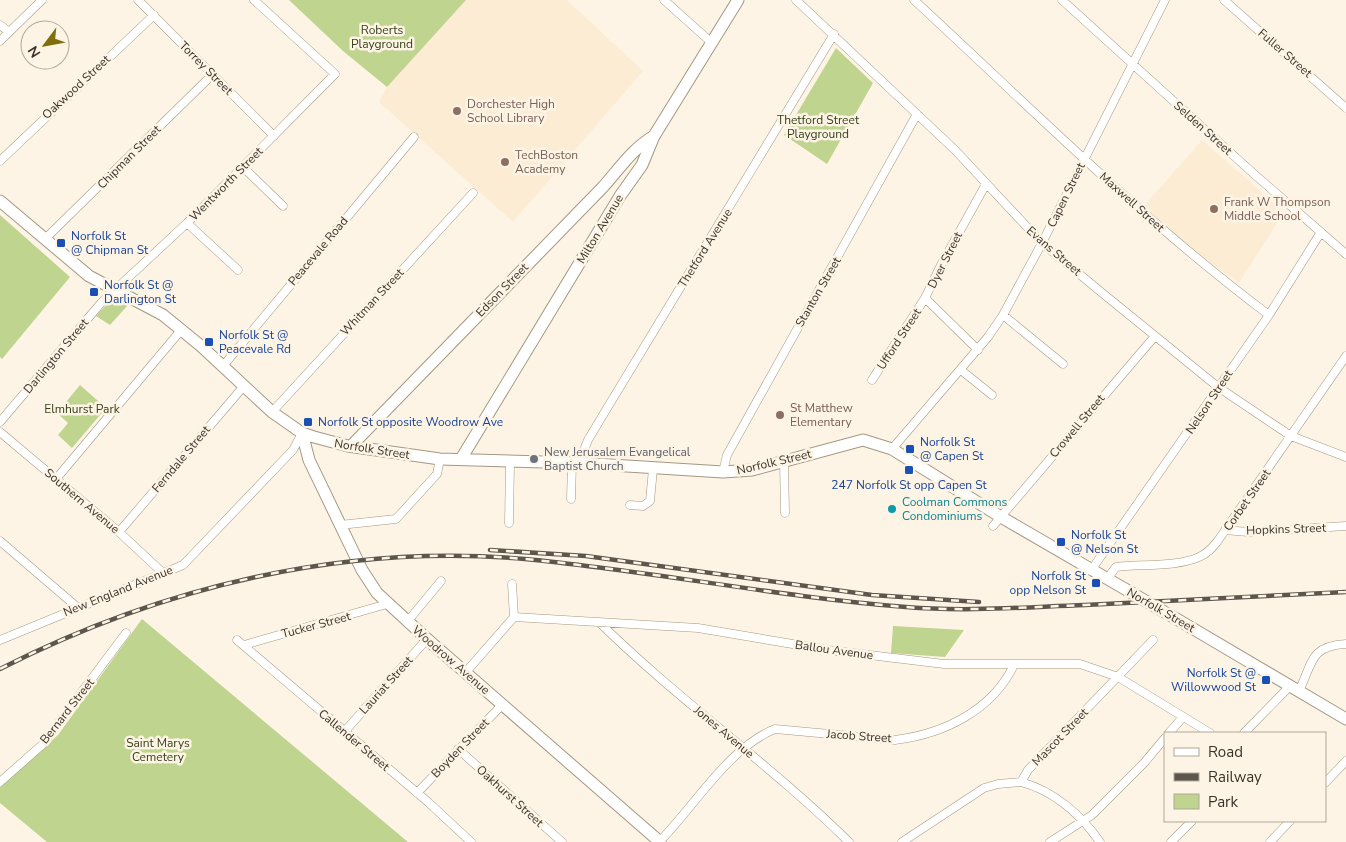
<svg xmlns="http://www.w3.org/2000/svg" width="1346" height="842" font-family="'Nunito Sans',sans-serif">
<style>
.built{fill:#fcecd3}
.green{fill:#bed48f}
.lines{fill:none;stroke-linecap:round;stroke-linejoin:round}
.street-casing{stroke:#a69780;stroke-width:9}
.secondary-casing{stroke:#a69780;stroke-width:13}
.street{stroke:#fff;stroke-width:8}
.secondary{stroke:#fff;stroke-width:11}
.rail-casing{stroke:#5d564c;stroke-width:4.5}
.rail{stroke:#fef4e5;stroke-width:2.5;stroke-dasharray:8;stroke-linecap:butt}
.secondary-bridge-casing{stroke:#a69780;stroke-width:13;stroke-linecap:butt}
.secondary-bridge{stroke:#fff;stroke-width:11}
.education-dot{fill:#8d6e63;stroke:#fef4e5;stroke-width:2}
.transit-dot{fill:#1a4fb4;stroke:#fef4e5;stroke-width:2}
.worship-dot{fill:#6b7280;stroke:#fef4e5;stroke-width:2}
.culture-dot{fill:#0f9aa8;stroke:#fef4e5;stroke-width:2}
.labels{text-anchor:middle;stroke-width:5;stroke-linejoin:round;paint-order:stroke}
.park-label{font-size:12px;fill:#354119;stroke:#fef4e5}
.street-label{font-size:12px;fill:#39332a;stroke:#fef4e5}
.education-label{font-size:12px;fill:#785e54;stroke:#fef4e5;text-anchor:start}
.transit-label{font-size:12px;fill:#164399;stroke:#fef4e5;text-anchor:start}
.worship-label{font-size:12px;fill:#5b616d;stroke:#fef4e5;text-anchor:start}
.culture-label{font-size:12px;fill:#0d838f;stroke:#fef4e5;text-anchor:start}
</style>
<rect width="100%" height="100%" fill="#fef4e5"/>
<path class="built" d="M 466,0 L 567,0 L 643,71 L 513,222 L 379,102 L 387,87 Z
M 1202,140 L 1284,212 L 1239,283 L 1201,256 L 1144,206 Z"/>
<path class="green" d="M 289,0 L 466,0 L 387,87 L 343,51 Z
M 836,48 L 873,83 L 827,164 L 784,135 Z
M 0,215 L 70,277 L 2,359 L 0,357 Z
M 113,298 L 128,305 L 110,325 L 96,316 Z
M 80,385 L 106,408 L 72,448 L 58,435 L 68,423 L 57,413 Z
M 142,619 L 408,842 L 47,842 L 0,803 L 0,787 L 58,735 Z
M 893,626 L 964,630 L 945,657 L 891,653 Z"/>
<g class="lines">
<g class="street-casing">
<path id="street" d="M 138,0 L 274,136
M 664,0 L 712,43
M 796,0 L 955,150 L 1042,243 L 1101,292 L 1218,387 L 1267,420 L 1291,436 L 1346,457
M 914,0 C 1030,107 1142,220 1269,315
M 1062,0 L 1254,174 L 1346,254
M 1224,0 L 1346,108
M 0,25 L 9,32
M 0,41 L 42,0
M 0,161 L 154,15
M 243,167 L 283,206
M 187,223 L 238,270
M 45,239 L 213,74
M 1003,315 L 1063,364
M 978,350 L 925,298 L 941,265 L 986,184
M 223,366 L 414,137
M 961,370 L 992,395
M 872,380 L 925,298
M 272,412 L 473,193
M 0,422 L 101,303 L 187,223 L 335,74 L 254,0
M 0,432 L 119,532 L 163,573
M 892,449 L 988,337 L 1003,315 L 1042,243 L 1165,0
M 784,462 L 785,513
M 579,463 L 588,440 L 609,405 L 834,34
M 723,472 L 727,455 L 917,114
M 56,479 L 182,329
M 571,499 L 572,463
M 630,505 L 643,506 L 650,501 L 653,469
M 509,523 L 510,462
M 340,525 L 396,519 L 437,474 L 440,459
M 993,526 L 1155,336
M 1225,530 L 1248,532 L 1346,526
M 119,532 L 244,386
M 0,541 L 77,607
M 1092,569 L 1269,315 L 1321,232
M 1107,579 L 1116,567 C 1140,564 1178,567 1199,557 C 1207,554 1212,548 1217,542 L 1346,356
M 512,584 L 514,617
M 407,622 L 441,581
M 599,622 C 678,700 770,764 849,842
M 0,640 L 183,565 L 293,450 L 302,433
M 237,640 L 428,802 L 471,842
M 244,645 L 387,604
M 465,673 L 514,617 L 698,628 L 828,650 L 944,664 L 1080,664 L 1118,677 L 1210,733
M 1299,691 C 1313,662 1310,646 1346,644
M 345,731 L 427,639
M 1169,733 L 1183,717
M 1244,733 L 1290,686
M 458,749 L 562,842
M 0,782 L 43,744 L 126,633
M 1021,782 C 1054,791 1081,815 1100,842
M 1325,783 L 1346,761
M 417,793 L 502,705
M 659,842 C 694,807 729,747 775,729 L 895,740 C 943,734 992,711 1014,665
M 902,842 L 984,788 L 998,784 L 1021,782 L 1028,770 L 1153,640
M 1050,842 L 1092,815 L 1144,763 L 1165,738
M 1171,842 L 1192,821
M 1270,842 L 1290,821"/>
</g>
<g class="secondary-casing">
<path id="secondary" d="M 0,201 L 89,276 L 163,315 L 201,346 L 272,412 L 302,433 L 314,437 L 348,446 L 440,459 L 579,463 L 723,472 L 752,470 L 863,440 L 892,449 L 1001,517 L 1125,589
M 302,433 L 309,460 L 362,570 L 377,593 L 427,639 L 660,842
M 351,446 L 603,187 C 620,168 632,149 654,136
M 461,459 L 620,196 L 642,165 L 654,136 L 738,0
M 1180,621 L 1346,719"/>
</g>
<use href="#street" class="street"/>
<use href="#secondary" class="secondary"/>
<g class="rail-casing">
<path id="rail" d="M 490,550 L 586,556 L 872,595 L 979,602
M 0,669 C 161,587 343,543 525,559 C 652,571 779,597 906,607 C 966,612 1026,607 1085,605 C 1172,601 1259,596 1346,592"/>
</g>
<use href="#rail" class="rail"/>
<g class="secondary-bridge-casing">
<path id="secondary-bridge" d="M 1125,589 L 1180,621"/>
</g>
<use href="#secondary-bridge" class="secondary-bridge"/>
</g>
<g class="education-dot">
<circle cx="457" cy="111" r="5"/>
<circle cx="505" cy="162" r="5"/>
<circle cx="1214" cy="209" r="5"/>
<circle cx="780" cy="415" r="5"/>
</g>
<g class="transit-dot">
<rect x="56" y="238" width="10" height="10" rx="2.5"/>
<rect x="89" y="287" width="10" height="10" rx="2.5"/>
<rect x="204" y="337" width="10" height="10" rx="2.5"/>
<rect x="303" y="417" width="10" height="10" rx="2.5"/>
<rect x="905" y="444" width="10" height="10" rx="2.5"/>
<rect x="904" y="465" width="10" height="10" rx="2.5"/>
<rect x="1056" y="537" width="10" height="10" rx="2.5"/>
<rect x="1091" y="578" width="10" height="10" rx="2.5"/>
<rect x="1261" y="675" width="10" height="10" rx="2.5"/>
</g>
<circle class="worship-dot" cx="534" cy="459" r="5"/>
<circle class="culture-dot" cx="892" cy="509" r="5"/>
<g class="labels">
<g class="park-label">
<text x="382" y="34">Roberts<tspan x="382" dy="14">Playground</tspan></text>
<text x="818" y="124">Thetford Street<tspan x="818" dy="14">Playground</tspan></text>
<text x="82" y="413">Elmhurst Park</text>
<text x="158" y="747">Saint Marys<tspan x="158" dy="14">Cemetery</tspan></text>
</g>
<g class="street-label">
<text transform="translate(1285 53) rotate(41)" y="4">Fuller Street</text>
<text transform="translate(206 68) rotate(45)" y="4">Torrey Street</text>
<text transform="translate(76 87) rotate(-43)" y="4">Oakwood Street</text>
<text transform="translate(1203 128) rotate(42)" y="4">Selden Street</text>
<text transform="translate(129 157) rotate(-45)" y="4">Chipman Street</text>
<text transform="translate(226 184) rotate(-45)" y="4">Wentworth Street</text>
<text transform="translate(1066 195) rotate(-64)" y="4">Capen Street</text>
<text transform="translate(1132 202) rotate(42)" y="4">Maxwell Street</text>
<text transform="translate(600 229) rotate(-59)" y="4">Milton Avenue</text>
<text transform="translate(705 248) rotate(-58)" y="4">Thetford Avenue</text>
<text transform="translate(318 251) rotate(-50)" y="4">Peacevale Road</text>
<text transform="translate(1054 251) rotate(41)" y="4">Evans Street</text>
<text transform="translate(945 260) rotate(-63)" y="4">Dyer Street</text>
<text transform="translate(502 290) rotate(-46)" y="4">Edson Street</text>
<text transform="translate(818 292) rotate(-60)" y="4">Stanton Street</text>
<text transform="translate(372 302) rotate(-47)" y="4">Whitman Street</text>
<text transform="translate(899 339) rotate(-57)" y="4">Ufford Street</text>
<text transform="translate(56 356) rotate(-50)" y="4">Darlington Street</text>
<text transform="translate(1209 402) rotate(-56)" y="4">Nelson Street</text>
<text transform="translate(1077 426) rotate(-50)" y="4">Crowell Street</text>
<text transform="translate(372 449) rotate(9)" y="4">Norfolk Street</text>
<text transform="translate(181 459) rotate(-50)" y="4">Ferndale Street</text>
<text transform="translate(774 462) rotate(-13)" y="4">Norfolk Street</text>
<text transform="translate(1247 500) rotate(-55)" y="4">Corbet Street</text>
<text transform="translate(82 501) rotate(40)" y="4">Southern Avenue</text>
<text transform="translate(1286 529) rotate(-2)" y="4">Hopkins Street</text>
<text transform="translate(118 591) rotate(-22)" y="4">New England Avenue</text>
<text transform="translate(1161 610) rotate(30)" y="4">Norfolk Street</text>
<text transform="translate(316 625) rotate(-15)" y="4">Tucker Street</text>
<text transform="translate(834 650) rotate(8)" y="4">Ballou Avenue</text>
<text transform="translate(451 660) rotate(41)" y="4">Woodrow Avenue</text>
<text transform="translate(386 685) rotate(-48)" y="4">Lauriat Street</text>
<text transform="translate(67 711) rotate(-52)" y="4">Bernard Street</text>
<text transform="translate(724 732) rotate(40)" y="4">Jones Avenue</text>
<text transform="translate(859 736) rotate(4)" y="4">Jacob Street</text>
<text transform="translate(1060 737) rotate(-46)" y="4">Mascot Street</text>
<text transform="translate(354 740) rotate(40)" y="4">Callender Street</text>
<text transform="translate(460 748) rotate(-46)" y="4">Boyden Street</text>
<text transform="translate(510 796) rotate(42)" y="4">Oakhurst Street</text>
</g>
<g class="education-label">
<text x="467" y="108">Dorchester High<tspan x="467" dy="14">School Library</tspan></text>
<text x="515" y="159">TechBoston<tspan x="515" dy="14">Academy</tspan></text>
<text x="1224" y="206">Frank W Thompson<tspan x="1224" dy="14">Middle School</tspan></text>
<text x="790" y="412">St Matthew<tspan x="790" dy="14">Elementary</tspan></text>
</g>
<g class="transit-label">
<text x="71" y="240">Norfolk St<tspan x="71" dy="14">@ Chipman St</tspan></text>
<text x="104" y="289">Norfolk St @<tspan x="104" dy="14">Darlington St</tspan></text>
<text x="219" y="339">Norfolk St @<tspan x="219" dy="14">Peacevale Rd</tspan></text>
<text x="318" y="426">Norfolk St opposite Woodrow Ave</text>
<text x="920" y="446">Norfolk St<tspan x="920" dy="14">@ Capen St</tspan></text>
<text x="909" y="489" text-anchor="middle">247 Norfolk St opp Capen St</text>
<text x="1071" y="539">Norfolk St<tspan x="1071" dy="14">@ Nelson St</tspan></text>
<text x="1086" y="580" text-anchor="end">Norfolk St<tspan x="1086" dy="14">opp Nelson St</tspan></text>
<text x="1256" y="677" text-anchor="end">Norfolk St @<tspan x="1256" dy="14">Willowwood St</tspan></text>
</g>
<g class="worship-label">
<text x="544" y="456">New Jerusalem Evangelical<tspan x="544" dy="14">Baptist Church</tspan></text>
</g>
<g class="culture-label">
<text x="902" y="506">Coolman Commons<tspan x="902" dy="14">Condominiums</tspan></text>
</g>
</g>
<rect x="1164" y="732" width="162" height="90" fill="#fef4e5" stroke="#afa79a"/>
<rect x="1174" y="748" width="25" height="8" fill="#ffffff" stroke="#afa79a"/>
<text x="1208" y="757" font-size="15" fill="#39332a">Road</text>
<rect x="1174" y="773" width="25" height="8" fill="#5d564c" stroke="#afa79a"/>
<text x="1208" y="782" font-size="15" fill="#39332a">Railway</text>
<rect x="1174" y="794" width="25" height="15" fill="#bed48f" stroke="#afa79a"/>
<text x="1208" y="807" font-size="15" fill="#39332a">Park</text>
<g transform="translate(45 45) rotate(238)"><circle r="24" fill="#fef4e5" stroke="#afa79a"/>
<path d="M0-4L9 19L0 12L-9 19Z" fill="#7f6f0c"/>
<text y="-8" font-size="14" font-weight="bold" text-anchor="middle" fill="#39332a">N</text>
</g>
</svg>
